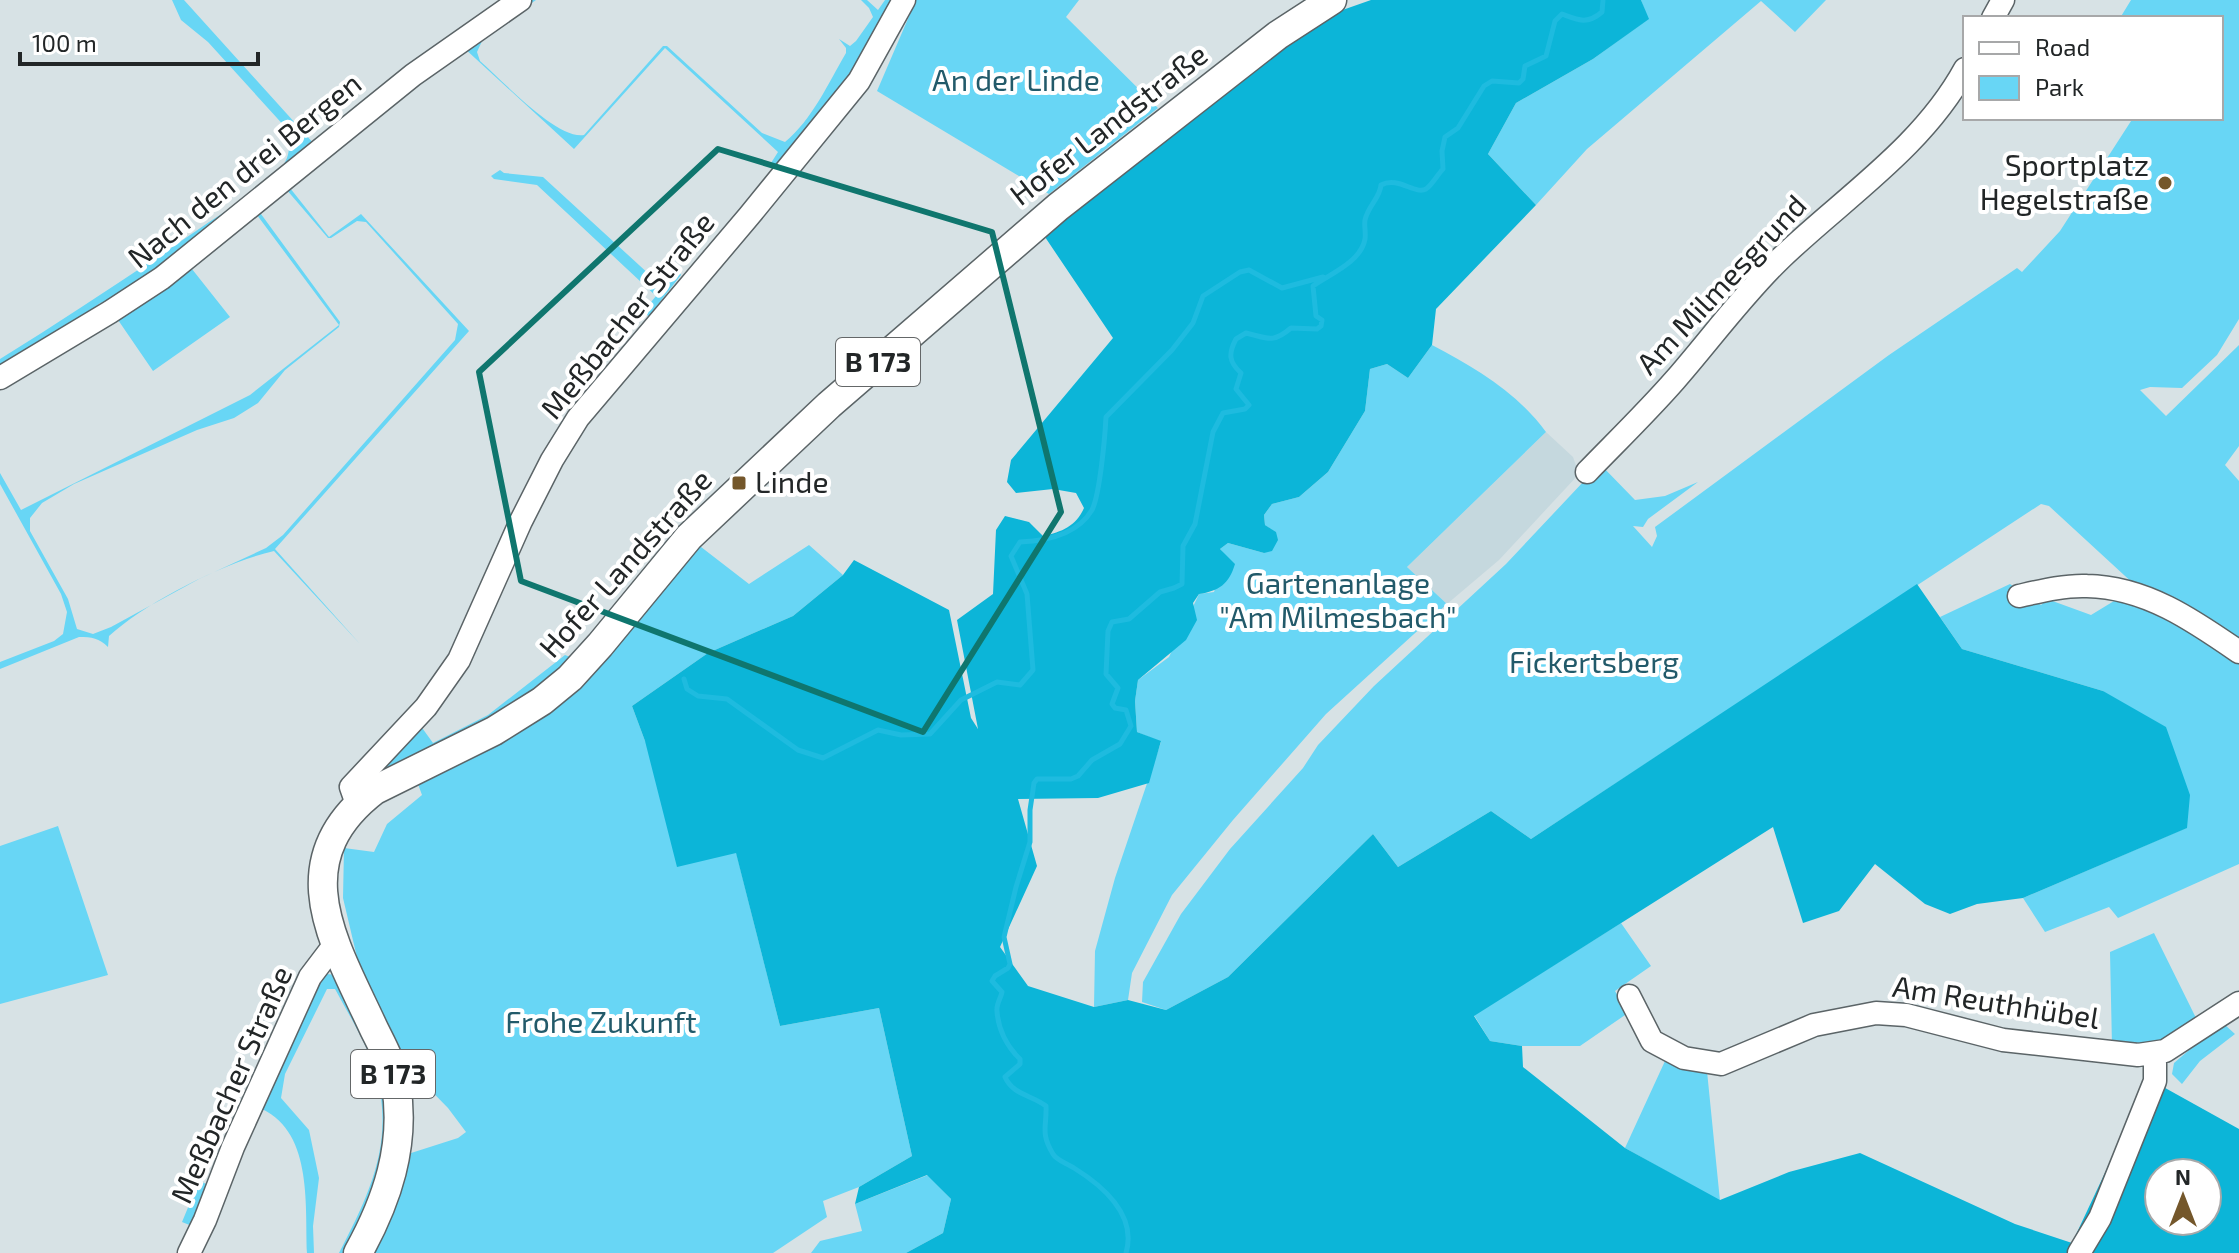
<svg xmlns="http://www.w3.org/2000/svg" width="2239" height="1253" font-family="'Exo 2',sans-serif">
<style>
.built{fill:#c5d8de}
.green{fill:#68d6f5}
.forest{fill:#0cb5d8;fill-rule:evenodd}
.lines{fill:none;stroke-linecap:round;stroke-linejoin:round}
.stream{stroke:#1ebbdf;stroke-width:5}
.minor-casing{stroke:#5b6467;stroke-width:25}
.major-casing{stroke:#5b6467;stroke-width:31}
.minor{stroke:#fff;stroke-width:22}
.major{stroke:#fff;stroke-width:28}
.marked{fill:none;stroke:#0f766e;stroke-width:6;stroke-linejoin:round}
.poi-dot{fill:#74572b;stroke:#fff;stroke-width:3}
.labels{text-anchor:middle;stroke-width:8;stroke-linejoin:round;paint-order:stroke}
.shield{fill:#fff;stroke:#646768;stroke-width:2}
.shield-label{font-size:28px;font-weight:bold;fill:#222627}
.park-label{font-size:30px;fill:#225a6a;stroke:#fff}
.street-label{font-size:30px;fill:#222627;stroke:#fff}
.poi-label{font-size:30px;fill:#222627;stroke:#fff;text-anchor:end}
</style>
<rect width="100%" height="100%" fill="#d7e2e5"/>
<path class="built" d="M 1546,432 L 1573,457 L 1579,474 L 1499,560 L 1447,604 L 1407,567 Z"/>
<path class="green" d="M 172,0 L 184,0 L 315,145 L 127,297 L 100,303 L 88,313 L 0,371 L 0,359 C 66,318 131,275 196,231 C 219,215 262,190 280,169 C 291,157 290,144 287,129 L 208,42 L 181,20 Z
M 531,0 L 536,0 L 494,29 L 483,39 L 477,52 L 480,61 C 501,79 557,140 584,135 L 663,46 L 667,46 L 762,133 L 785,142 C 812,120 829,82 846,53 L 846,48 L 839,39 L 850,46 L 856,41 L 873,17 L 869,8 L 861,0 L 867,0 L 878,10 L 885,0 L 895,0 L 831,107 L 819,113 L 777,168 L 771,163 L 778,152 L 665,48 L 574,149 L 463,47 Z
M 916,0 L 1079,0 L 1066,17 L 1158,108 L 1049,194 L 877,91 Z
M 1641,0 L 1826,0 L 1795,32 L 1761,1 L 1587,149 L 1536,205 L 1488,154 L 1516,103 L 1593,59 L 1648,19 Z
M 2131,0 L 2239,0 L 2239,319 L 2217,355 L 2182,388 L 2150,387 L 2140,390 L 2166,416 L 2239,345 L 2239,446 L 2225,465 L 2239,481 L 2239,864 L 2118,918 L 2109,907 L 2045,932 L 2023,898 L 2186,828 L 2103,691 L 1962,649 L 1940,617 L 2010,584 L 2041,605 L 2047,599 L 2091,615 L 2137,587 L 2049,506 L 2041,504 L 1531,839 L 1491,811 L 1398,867 L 1373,834 L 1228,977 L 1166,1010 L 1142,1002 L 1143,982 L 1181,914 L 1230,849 L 1303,768 L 1318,745 L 1374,686 L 1506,564 L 1600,464 L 1635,500 L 1665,496 L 1698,482 L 1648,519 L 1643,527 L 1633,526 L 1652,547 L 1657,536 L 1655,527 L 1889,355 L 2017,268 L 2022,272 L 2060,231 L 2133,118 L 2221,118 L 2221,18 L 2120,18 Z
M 500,170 L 504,173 L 543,177 L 663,287 L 678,269 L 681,275 L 649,316 L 642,313 L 656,296 L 537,185 L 494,179 L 491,176 Z
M 286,183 L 329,237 L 361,214 L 469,331 L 275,549 L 360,644 L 274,551 C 225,562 146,602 109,636 L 108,647 C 99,638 92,637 79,637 L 0,669 L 0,662 L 54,641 L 63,634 L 67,612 L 61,594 L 0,484 L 0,473 L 21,510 L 250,395 L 339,325 L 254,211 L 260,208 L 261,214 L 340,322 L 339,327 L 285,370 L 258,403 L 234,418 L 197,430 L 74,484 L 42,503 L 30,518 L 30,531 L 68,599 L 77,629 L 93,634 L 111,627 L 199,579 L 266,548 L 283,535 L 455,340 L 458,324 L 366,222 L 357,221 L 331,238 L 328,238 L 286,189 Z
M 188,264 L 230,317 L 153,371 L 116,317 Z
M 1432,345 C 1475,368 1517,392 1546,432 L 1407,567 L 1447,604 L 1326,714 L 1233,820 L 1172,895 L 1132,973 L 1128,1000 L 1094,1007 L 1095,951 L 1115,878 L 1161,742 L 1137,732 L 1135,701 L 1138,680 L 1169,657 L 1199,594 L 1214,592 L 1225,555 L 1220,549 L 1228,543 L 1264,553 L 1275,532 L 1265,525 L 1264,515 L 1272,504 L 1299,497 L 1328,472 L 1365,411 L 1370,369 L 1387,364 L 1408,378 Z
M 692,540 L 749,584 L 809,545 L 843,575 L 793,616 L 708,653 L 632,706 L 645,741 L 736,852 L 780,1026 L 879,1008 L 912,1156 L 859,1187 L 823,1201 L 827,1217 L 773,1253 L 366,1253 L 408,1154 L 458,1138 L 466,1132 L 448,1108 L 400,1059 L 360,970 L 343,898 L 344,848 L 374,852 L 387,824 L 422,795 L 418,784 L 587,677 L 663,590 Z
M 565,655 L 578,660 L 527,702 L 407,763 L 365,777 L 420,725 L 433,743 L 488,715 Z
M 58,826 L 108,975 L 0,1004 L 0,846 Z
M 1621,923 L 1651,966 L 1615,991 L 1628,1013 L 1580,1046 L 1522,1046 L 1490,1041 L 1474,1015 Z
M 2154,933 L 2197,1020 L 2150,1046 L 2112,1046 L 2110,952 Z
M 326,974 L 338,975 L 377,1056 L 391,1108 L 381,1178 L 346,1253 L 339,1253 C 369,1195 394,1144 377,1077 C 371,1051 348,1013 335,989 L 327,989 L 285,1074 L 281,1098 L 309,1130 L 319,1178 L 313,1226 L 314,1253 L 307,1253 C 305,1203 313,1128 257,1107 L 318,976 Z
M 2224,1024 L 2235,1034 L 2200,1061 L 2182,1084 L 2172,1074 L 2174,1063 L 2216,1027 Z
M 1665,1061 L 1687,1069 L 1707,1071 L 1720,1201 L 1625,1148 Z
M 928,1175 L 951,1199 L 943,1233 L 906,1253 L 811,1253 L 820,1241 L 862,1231 L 855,1204 Z
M 199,1181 L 209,1185 L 197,1228 L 182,1222 Z"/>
<path class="forest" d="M 1371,0 L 1641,0 L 1649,19 L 1593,59 L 1516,103 L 1488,154 L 1536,205 L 1436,309 L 1432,345 L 1408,378 L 1387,364 L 1370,369 L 1365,411 L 1328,472 L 1299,497 L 1272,504 L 1264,515 L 1265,525 L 1276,532 L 1278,540 L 1272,551 L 1264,553 L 1228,543 L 1220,549 L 1235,564 C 1229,584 1219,591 1199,594 L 1193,603 L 1197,620 L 1186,640 L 1138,680 L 1135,701 L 1137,732 L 1161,741 L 1149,783 L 1098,798 L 1018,799 L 1037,866 L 1000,947 L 1028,986 L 1094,1007 L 1128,1000 L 1166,1010 L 1228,977 L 1373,834 L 1398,867 L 1491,811 L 1531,839 L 1917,584 L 1962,649 L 2103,691 L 2166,727 L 2190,795 L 2187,828 L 2023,898 L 1977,904 L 1950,914 L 1925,904 L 1875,864 L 1839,911 L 1803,923 L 1773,827 L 1474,1016 L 1490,1041 L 1522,1046 L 1523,1067 L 1625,1148 L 1720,1200 L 1789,1172 L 1860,1153 L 2015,1224 L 2072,1243 L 2149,1079 L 2239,1129 L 2239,1253 L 906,1253 L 943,1233 L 951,1199 L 927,1175 L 855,1204 L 859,1187 L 912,1156 L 879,1008 L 780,1026 L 736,853 L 677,867 L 645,741 L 632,706 L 708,653 L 793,616 L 843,575 L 854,560 L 949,610 L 971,718 L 978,729 L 957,620 L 993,594 L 996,530 L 1005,516 L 1029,522 L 1043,536 C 1062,532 1076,526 1084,508 L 1076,493 L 1053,489 L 1016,493 L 1007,482 L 1011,460 L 1113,338 L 1045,237 L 1045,229 L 1280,40 L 1334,13 ZM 2159,1173 L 2207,1173 L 2207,1221 L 2159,1221 Z"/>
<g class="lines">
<path class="stream" d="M 684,679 L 687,689 L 698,696 L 727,699 L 798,750 L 823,758 L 878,730 L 901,735 L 930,734 L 961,700 L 997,682 L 1020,685 L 1033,670 L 1027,594 L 1011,556 L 1020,542 C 1046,541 1077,535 1092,510 C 1100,494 1105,436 1106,417 L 1172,350 L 1193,323 L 1203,296 L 1240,272 L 1249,270 L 1282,288 L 1323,277
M 1126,1253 C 1137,1215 1103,1186 1074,1168 C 1067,1163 1057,1161 1053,1154 C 1040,1133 1047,1126 1046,1106 C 1032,1095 1013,1095 1005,1077 L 1020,1064 L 1020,1059 C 1007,1047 998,1029 997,1011 C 996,1004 1001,998 1002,992 L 992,981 L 995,976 L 1008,968 L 1010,964 L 1004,937 L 1016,887 L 1030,842 L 1030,810 L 1034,783 L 1037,779 L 1071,779 L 1078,776 L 1092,760 L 1120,744 L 1131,726 L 1126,710 L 1115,708 L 1112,704 L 1118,688 L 1106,674 L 1108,631 L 1112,622 L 1129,619 L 1160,592 L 1174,588 L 1182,584 L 1183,546 L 1195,524 L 1213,432 L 1223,413 L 1245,409 L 1249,405 L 1236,389 L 1241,373 C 1229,362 1228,354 1236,339 L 1246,333 C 1268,338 1272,344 1291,328 L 1317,329 L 1321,326 L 1322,320 L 1316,316 L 1313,286 C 1330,274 1361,262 1365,239 C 1366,233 1364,226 1365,220 C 1368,206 1380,198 1381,185 C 1398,176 1415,195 1426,189 C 1432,185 1438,174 1443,169 L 1442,151 L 1445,137 L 1458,128 L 1484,86 L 1492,81 L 1519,83 L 1523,79 L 1525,66 L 1546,56 L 1555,21 L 1562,14 C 1578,20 1587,25 1602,12 L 1603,0"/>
<g class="minor-casing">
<path id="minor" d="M 1993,18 L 2003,0
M 0,378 L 110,312 L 162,278 L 413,75 L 520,0
M 1587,472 C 1616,442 1647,412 1675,380 C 1710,340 1741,297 1779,260 C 1842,199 1922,148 1965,69
M 2019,596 C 2041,591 2065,585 2087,586 C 2145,587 2193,620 2239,652
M 357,804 L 351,787 L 426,707 L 459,660 L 521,521 L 552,460 L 578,418 L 749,216 L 859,81 L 904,0
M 1629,996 L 1652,1041 L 1684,1058 L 1721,1064 L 1814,1025 L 1876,1013 L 1906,1015 L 2003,1040 L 2138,1055 L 2165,1051 L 2239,1003
M 189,1253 L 205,1220 L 233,1147 L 310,977 L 335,944
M 2079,1253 L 2100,1218 L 2155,1081 L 2155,1054"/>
</g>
<g class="major-casing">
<path id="major" d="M 358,1253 C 387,1201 406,1145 396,1085 C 393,1065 383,1047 374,1029 C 335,944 281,862 375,790 L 494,731 L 542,701 L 570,678 L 600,645 L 689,537 L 829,405 L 1058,207 L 1278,35 L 1332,0"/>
</g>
<use href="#minor" class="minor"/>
<use href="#major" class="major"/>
</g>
<path class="marked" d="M 718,149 L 992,232 L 1061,512 L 923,732 L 521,581 L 479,372 Z"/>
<g class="poi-dot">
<circle cx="2165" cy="183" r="8"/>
<rect x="731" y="475" width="16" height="16" rx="4"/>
</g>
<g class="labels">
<g class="shield">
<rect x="836" y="338" width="84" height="48" rx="6"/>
<rect x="351" y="1050" width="84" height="48" rx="6"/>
</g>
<g class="shield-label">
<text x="878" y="372">B 173</text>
<text x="393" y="1084">B 173</text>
</g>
<g class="park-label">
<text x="1016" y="91">An der Linde</text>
<text x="1338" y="594">Gartenanlage<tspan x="1338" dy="34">"Am Milmesbach"</tspan></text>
<text x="1594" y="673">Fickertsberg</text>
<text x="601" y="1033">Frohe Zukunft</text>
</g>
<g class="street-label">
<text transform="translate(1109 125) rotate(-38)" y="10">Hofer Landstraße</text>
<text transform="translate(245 171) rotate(-39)" y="10">Nach den drei Bergen</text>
<text transform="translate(1722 285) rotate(-47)" y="10">Am Milmesgrund</text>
<text transform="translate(628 316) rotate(-51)" y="10">Meßbacher Straße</text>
<text transform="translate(626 564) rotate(-48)" y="10">Hofer Landstraße</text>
<text transform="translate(1996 1003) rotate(9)" y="10">Am Reuthhübel</text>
<text transform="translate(232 1085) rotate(-66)" y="10">Meßbacher Straße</text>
</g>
<g class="poi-label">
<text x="2149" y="176">Sportplatz<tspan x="2149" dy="34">Hegelstraße</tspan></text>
<text x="755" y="493" text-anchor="start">Linde</text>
</g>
</g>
<rect x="1963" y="16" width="260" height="104" fill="#ffffff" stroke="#a7a8a9" stroke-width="2"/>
<rect x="1979" y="42" width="40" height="12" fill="#ffffff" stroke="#a7a8a9" stroke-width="2"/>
<text x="2035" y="56" font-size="24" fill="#222627">Road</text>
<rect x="1979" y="76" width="40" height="24" fill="#68d6f5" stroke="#a7a8a9" stroke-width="2"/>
<text x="2035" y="96" font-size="24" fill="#222627">Park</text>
<g transform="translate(2183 1197)"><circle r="38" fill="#ffffff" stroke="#a7a8a9" stroke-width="2"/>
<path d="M0-6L14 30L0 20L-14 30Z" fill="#74572b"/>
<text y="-12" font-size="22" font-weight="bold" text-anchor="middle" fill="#222627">N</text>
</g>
<path d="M20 52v12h238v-12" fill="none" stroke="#222627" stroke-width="4"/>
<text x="32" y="52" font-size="24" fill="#222627" stroke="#ffffff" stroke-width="6" paint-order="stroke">100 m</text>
</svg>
